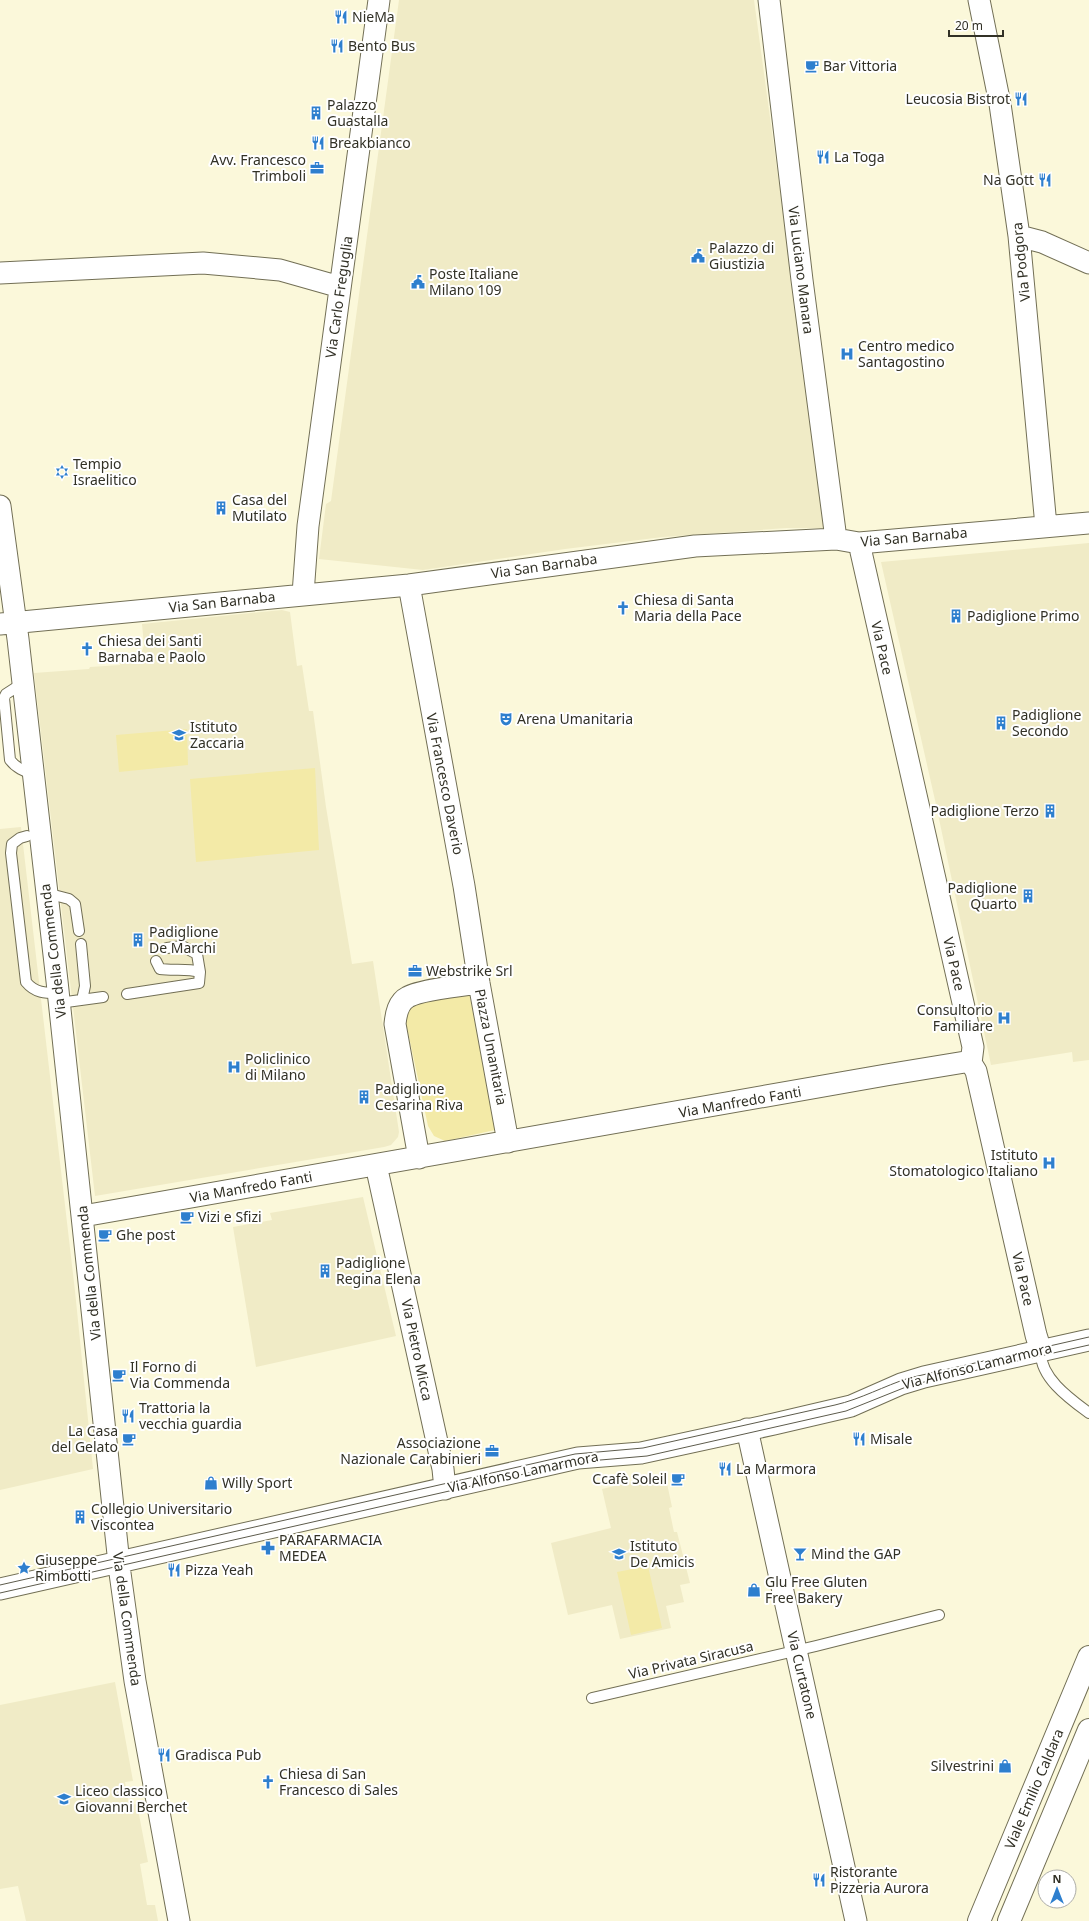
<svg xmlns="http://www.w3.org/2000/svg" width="1089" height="1921" font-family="'Noto Sans',sans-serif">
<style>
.built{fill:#f0ebc6}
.green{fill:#f3eaa7}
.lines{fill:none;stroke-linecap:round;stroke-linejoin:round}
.lane-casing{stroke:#726f55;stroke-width:12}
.street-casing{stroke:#726f55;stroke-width:23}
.secondary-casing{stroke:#726f55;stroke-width:24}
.lane{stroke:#fff;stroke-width:10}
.street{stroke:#fff;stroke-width:21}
.secondary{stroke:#fff;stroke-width:22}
.tram{stroke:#5d5b4c;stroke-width:1}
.labels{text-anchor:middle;stroke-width:4;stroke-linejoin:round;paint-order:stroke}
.poi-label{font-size:14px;fill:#323126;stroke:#fff;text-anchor:start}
.street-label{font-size:14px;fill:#323126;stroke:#fff}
</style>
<rect width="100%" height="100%" fill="#fbf8da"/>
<path class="built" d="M 399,0 L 754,0 L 826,528 L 787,528 L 663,537 L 565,549 L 423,570 L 319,559 L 326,504 L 331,501 Z
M 1089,543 L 1089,1060 L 1073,1062 L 1072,1052 L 991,1065 L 935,800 L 881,562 Z
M 282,610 L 290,612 L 297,666 L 302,665 L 309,711 L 313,711 L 326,807 L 352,964 L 373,961 L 399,1132 L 398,1137 L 391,1145 L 384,1147 L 95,1196 L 34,673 L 89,669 L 90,667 L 120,665 L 120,660 L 135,659 L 140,655 L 144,646 L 142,624 Z
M 21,827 L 75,1291 L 93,1469 L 0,1490 L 0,829 Z
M 363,1197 L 396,1336 L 256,1367 L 233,1227 L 272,1220 L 270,1213 Z
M 665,1474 L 672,1507 L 669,1508 L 674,1532 L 677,1532 L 690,1583 L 680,1585 L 684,1602 L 666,1606 L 671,1628 L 620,1639 L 612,1605 L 568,1615 L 551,1543 L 611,1528 L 602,1489 Z
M 115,1682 L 133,1781 L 125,1782 L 129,1805 L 137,1804 L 148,1862 L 140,1864 L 147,1905 L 155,1905 L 158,1921 L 26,1921 L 18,1886 L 0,1889 L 0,1705 Z"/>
<path class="green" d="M 187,729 L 188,765 L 119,772 L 116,735 Z
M 315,768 L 319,850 L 196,862 L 190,779 Z
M 469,992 L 495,1130 L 445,1141 L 434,1136 L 428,1126 L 405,1018 L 407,1009 L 414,1002 Z
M 648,1566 L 662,1628 L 631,1635 L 617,1572 Z"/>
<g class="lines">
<g class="lane-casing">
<path id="lane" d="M 23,683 L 6,694 L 4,698 L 10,760 C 16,768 24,771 33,774
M 27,836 L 20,838 L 12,844 L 11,853 L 26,982 C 35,993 45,993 58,993
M 46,893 L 69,899 L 75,904 L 79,931
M 81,944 L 85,986 L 82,1000
M 156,961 L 160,969 C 174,971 186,968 200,972
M 127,994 L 199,983 L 200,972 L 197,954 L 182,946 L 167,948
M 59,1003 L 103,997
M 1041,1351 C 1039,1377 1070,1399 1089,1413
M 592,1698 L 816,1646 L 939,1615"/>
</g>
<g class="street-casing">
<path id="street" d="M 769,0 L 802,280 L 836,539
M 979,0 L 1000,104 L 1019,236 L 1046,526
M 1019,236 L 1042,242 L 1089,263
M 0,273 L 203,263 L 280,270 L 340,287
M 0,506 L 18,639 L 57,981 L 120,1573 L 135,1681 L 179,1921
M 859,543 L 973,1047 L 971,1063
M 409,585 L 464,886 L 479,983 L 508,1142
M 303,594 L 308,526 L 379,0
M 0,624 L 409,585 L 695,546 L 836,539 L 859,543 L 1089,523
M 971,1063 L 976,1071 L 1036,1335 L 1041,1351
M 419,1158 L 395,1024 C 396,1014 398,1002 408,997 C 419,990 464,985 479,983
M 376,1165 L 443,1469 L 445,1489
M 83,1216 L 886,1075 L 965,1062 L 971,1063
M 747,1429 L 856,1921
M 0,1589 L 578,1458 L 641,1453 L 774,1424 L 851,1406 L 901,1384 L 924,1377 L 1089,1340"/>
</g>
<g class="secondary-casing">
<path id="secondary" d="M 979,1921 L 1089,1657
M 1009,1921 L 1089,1730"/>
</g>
<use href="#lane" class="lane"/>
<use href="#street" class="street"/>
<use href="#secondary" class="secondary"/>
<path class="tram" d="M 0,1585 L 575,1454 L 643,1448 L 835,1405 C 861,1399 884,1386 909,1378 L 1089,1337
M 0,1593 L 577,1462 L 647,1456 L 846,1411 L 911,1385 L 1089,1345"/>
</g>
<defs>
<g id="restaurant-bare" transform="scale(1.08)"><path d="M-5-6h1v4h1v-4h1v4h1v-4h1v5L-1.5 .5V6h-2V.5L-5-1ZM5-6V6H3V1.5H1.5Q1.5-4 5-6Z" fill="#2e7fce" stroke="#fff" stroke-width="2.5" paint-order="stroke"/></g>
<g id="cafe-bare" transform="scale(1.08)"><path d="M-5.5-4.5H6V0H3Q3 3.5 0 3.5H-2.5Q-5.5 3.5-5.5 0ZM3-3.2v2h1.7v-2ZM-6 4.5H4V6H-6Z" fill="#2e7fce" stroke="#fff" stroke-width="2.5" paint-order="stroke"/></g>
<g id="building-bare" transform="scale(1.08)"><path d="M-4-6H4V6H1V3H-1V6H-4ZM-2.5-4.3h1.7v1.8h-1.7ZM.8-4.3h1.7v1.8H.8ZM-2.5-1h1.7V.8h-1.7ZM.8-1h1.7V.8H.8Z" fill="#2e7fce" stroke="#fff" stroke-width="2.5" paint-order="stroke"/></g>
<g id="office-bare" transform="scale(1.08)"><path d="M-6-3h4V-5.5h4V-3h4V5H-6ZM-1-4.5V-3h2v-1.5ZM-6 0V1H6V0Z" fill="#2e7fce" stroke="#fff" stroke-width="2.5" paint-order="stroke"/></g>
<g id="civic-bare" transform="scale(1.08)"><path d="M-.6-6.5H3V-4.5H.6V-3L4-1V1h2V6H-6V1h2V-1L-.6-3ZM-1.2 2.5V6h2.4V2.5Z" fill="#2e7fce" stroke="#fff" stroke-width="2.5" paint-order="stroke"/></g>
<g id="hospital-bare" transform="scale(1.08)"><path d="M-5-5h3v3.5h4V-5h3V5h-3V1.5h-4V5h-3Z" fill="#2e7fce" stroke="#fff" stroke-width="2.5" paint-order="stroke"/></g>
<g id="synagogue-bare" transform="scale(1.08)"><path d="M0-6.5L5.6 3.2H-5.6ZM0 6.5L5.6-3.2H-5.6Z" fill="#2e7fce" stroke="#fff" stroke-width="2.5" paint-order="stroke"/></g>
<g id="church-bare" transform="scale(1.08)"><path d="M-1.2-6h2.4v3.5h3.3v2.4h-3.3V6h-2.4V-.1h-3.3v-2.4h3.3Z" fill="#2e7fce" stroke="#fff" stroke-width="2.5" paint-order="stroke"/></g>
<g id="theatre-bare" transform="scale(1.08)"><path d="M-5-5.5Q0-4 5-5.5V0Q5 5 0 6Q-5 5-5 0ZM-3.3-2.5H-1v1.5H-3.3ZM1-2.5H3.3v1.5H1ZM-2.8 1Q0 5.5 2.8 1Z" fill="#2e7fce" stroke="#fff" stroke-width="2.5" paint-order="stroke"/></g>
<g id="school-bare" transform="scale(1.08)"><path d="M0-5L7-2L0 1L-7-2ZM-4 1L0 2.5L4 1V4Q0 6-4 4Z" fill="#2e7fce" stroke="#fff" stroke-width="2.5" paint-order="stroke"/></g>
<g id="shop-bare" transform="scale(1.08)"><path d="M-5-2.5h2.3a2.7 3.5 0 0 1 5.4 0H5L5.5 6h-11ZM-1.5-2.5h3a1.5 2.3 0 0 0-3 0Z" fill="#2e7fce" stroke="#fff" stroke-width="2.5" paint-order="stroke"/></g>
<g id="pharmacy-bare" transform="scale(1.08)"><path d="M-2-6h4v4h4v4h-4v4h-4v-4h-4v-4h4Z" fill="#2e7fce" stroke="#fff" stroke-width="2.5" paint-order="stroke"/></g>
<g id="bar-bare" transform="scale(1.08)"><path d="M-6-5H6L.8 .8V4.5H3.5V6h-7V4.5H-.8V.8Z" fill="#2e7fce" stroke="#fff" stroke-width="2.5" paint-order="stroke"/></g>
<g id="sight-bare" transform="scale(1.08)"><path d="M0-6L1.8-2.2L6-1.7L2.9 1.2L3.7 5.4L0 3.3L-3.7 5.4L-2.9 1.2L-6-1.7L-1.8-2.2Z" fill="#2e7fce" stroke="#fff" stroke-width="2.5" paint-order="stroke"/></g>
</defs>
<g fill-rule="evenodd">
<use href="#restaurant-bare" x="341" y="17"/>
<use href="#restaurant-bare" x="337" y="46"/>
<use href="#cafe-bare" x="812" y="66"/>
<use href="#restaurant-bare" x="1021" y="99"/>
<use href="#building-bare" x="316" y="113"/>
<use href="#restaurant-bare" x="318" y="143"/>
<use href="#restaurant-bare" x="823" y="157"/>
<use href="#office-bare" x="317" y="168"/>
<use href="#restaurant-bare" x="1045" y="180"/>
<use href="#civic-bare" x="698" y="256"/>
<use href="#civic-bare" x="418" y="282"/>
<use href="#hospital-bare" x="847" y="354"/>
<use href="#synagogue-bare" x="62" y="472"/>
<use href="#building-bare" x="221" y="508"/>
<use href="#church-bare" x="623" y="608"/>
<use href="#building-bare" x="956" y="616"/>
<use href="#church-bare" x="87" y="649"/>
<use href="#theatre-bare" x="506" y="719"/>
<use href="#building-bare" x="1001" y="723"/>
<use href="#school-bare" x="179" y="735"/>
<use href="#building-bare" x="1050" y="811"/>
<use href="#building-bare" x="1028" y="896"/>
<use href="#building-bare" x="138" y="940"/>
<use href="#office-bare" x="415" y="971"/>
<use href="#hospital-bare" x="1004" y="1018"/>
<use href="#hospital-bare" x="234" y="1067"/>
<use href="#building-bare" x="364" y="1097"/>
<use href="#hospital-bare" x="1049" y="1163"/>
<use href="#cafe-bare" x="187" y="1217"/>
<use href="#cafe-bare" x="105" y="1235"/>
<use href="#building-bare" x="325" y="1271"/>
<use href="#cafe-bare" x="119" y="1375"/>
<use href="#restaurant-bare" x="128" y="1416"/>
<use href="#cafe-bare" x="129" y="1439"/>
<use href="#restaurant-bare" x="859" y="1439"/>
<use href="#office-bare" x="492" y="1451"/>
<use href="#restaurant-bare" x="725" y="1469"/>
<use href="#cafe-bare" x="678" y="1479"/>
<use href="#shop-bare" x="211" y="1483"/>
<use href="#building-bare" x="80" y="1517"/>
<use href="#pharmacy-bare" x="268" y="1548"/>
<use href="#school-bare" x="619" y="1554"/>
<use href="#bar-bare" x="800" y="1554"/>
<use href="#sight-bare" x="24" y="1568"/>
<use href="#restaurant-bare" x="174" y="1570"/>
<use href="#shop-bare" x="754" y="1590"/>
<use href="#restaurant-bare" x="164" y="1755"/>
<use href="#shop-bare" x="1005" y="1766"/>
<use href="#church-bare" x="268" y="1782"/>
<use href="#school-bare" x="64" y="1799"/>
<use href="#restaurant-bare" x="819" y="1880"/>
</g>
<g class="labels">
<g class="poi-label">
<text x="352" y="22">NieMa</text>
<text x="348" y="51">Bento Bus</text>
<text x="823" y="71">Bar Vittoria</text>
<text x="1010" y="104" text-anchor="end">Leucosia Bistrot</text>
<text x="327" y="110">Palazzo<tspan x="327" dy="16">Guastalla</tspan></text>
<text x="329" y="148">Breakbianco</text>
<text x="834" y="162">La Toga</text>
<text x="306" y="165" text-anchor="end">Avv. Francesco<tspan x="306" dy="16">Trimboli</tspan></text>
<text x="1034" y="185" text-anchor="end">Na Gott</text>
<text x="709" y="253">Palazzo di<tspan x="709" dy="16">Giustizia</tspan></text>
<text x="429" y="279">Poste Italiane<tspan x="429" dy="16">Milano 109</tspan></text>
<text x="858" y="351">Centro medico<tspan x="858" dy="16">Santagostino</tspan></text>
<text x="73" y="469">Tempio<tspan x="73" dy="16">Israelitico</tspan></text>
<text x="232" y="505">Casa del<tspan x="232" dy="16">Mutilato</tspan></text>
<text x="634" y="605">Chiesa di Santa<tspan x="634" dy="16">Maria della Pace</tspan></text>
<text x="967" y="621">Padiglione Primo</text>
<text x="98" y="646">Chiesa dei Santi<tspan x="98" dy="16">Barnaba e Paolo</tspan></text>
<text x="1012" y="720">Padiglione<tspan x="1012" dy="16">Secondo</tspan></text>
<text x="517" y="724">Arena Umanitaria</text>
<text x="190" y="732">Istituto<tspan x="190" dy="16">Zaccaria</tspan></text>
<text x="1039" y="816" text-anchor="end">Padiglione Terzo</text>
<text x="1017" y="893" text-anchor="end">Padiglione<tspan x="1017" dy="16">Quarto</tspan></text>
<text x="149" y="937">Padiglione<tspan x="149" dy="16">De Marchi</tspan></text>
<text x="426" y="976">Webstrike Srl</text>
<text x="993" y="1015" text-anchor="end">Consultorio<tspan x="993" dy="16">Familiare</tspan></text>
<text x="245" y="1064">Policlinico<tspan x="245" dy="16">di Milano</tspan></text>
<text x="375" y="1094">Padiglione<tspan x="375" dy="16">Cesarina Riva</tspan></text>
<text x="1038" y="1160" text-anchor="end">Istituto<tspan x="1038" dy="16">Stomatologico Italiano</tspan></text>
<text x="198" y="1222">Vizi e Sfizi</text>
<text x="116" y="1240">Ghe post</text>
<text x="336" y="1268">Padiglione<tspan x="336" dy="16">Regina Elena</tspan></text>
<text x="130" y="1372">Il Forno di<tspan x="130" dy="16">Via Commenda</tspan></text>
<text x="139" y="1413">Trattoria la<tspan x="139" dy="16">vecchia guardia</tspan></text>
<text x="118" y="1436" text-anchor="end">La Casa<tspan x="118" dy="16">del Gelato</tspan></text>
<text x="870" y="1444">Misale</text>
<text x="481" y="1448" text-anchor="end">Associazione<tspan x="481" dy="16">Nazionale Carabinieri</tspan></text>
<text x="736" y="1474">La Marmora</text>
<text x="667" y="1484" text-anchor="end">Ccafè Soleil</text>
<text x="222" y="1488">Willy Sport</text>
<text x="91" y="1514">Collegio Universitario<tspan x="91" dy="16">Viscontea</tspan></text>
<text x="279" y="1545">PARAFARMACIA<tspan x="279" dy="16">MEDEA</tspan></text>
<text x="630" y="1551">Istituto<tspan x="630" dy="16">De Amicis</tspan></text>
<text x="811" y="1559">Mind the GAP</text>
<text x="35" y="1565">Giuseppe<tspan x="35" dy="16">Rimbotti</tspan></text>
<text x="185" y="1575">Pizza Yeah</text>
<text x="765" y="1587">Glu Free Gluten<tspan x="765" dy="16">Free Bakery</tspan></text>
<text x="175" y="1760">Gradisca Pub</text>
<text x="994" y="1771" text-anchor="end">Silvestrini</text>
<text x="279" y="1779">Chiesa di San<tspan x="279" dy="16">Francesco di Sales</tspan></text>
<text x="75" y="1796">Liceo classico<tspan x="75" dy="16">Giovanni Berchet</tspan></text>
<text x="830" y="1877">Ristorante<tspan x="830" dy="16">Pizzeria Aurora</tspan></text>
</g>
<g class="street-label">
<text transform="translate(1021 262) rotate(-96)" y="5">Via Podgora</text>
<text transform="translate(801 270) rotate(83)" y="5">Via Luciano Manara</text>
<text transform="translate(339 297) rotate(-82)" y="5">Via Carlo Freguglia</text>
<text transform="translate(914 537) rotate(-5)" y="5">Via San Barnaba</text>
<text transform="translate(544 566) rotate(-8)" y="5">Via San Barnaba</text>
<text transform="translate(222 602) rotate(-6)" y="5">Via San Barnaba</text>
<text transform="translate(882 648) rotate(77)" y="5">Via Pace</text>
<text transform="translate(445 784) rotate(79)" y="5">Via Francesco Daverio</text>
<text transform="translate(53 951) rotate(-97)" y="5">Via della Commenda</text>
<text transform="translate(954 964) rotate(77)" y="5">Via Pace</text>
<text transform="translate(491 1047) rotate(79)" y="5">Piazza Umanitaria</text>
<text transform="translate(740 1102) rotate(-10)" y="5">Via Manfredo Fanti</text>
<text transform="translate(251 1187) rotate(-10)" y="5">Via Manfredo Fanti</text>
<text transform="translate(89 1273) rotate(-96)" y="5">Via della Commenda</text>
<text transform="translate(1023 1279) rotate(77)" y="5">Via Pace</text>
<text transform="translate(417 1350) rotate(78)" y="5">Via Pietro Micca</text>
<text transform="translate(977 1366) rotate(-14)" y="5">Via Alfonso Lamarmora</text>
<text transform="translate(523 1472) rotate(-12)" y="5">Via Alfonso Lamarmora</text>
<text transform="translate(127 1619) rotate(82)" y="5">Via della Commenda</text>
<text transform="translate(691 1660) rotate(-13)" y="5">Via Privata Siracusa</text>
<text transform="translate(802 1675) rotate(77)" y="5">Via Curtatone</text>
<text transform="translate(1034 1789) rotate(-67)" y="5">Viale Emilio Caldara</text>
</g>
</g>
<g transform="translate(1057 1889)"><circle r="19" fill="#ffffff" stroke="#adada8"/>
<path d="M0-3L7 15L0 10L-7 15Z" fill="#2e7fce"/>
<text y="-6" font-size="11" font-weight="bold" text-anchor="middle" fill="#323126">N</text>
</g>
<path d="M949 30v6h54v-6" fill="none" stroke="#323126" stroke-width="2"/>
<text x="955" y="30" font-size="12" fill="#323126" stroke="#ffffff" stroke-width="3" paint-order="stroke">20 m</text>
</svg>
